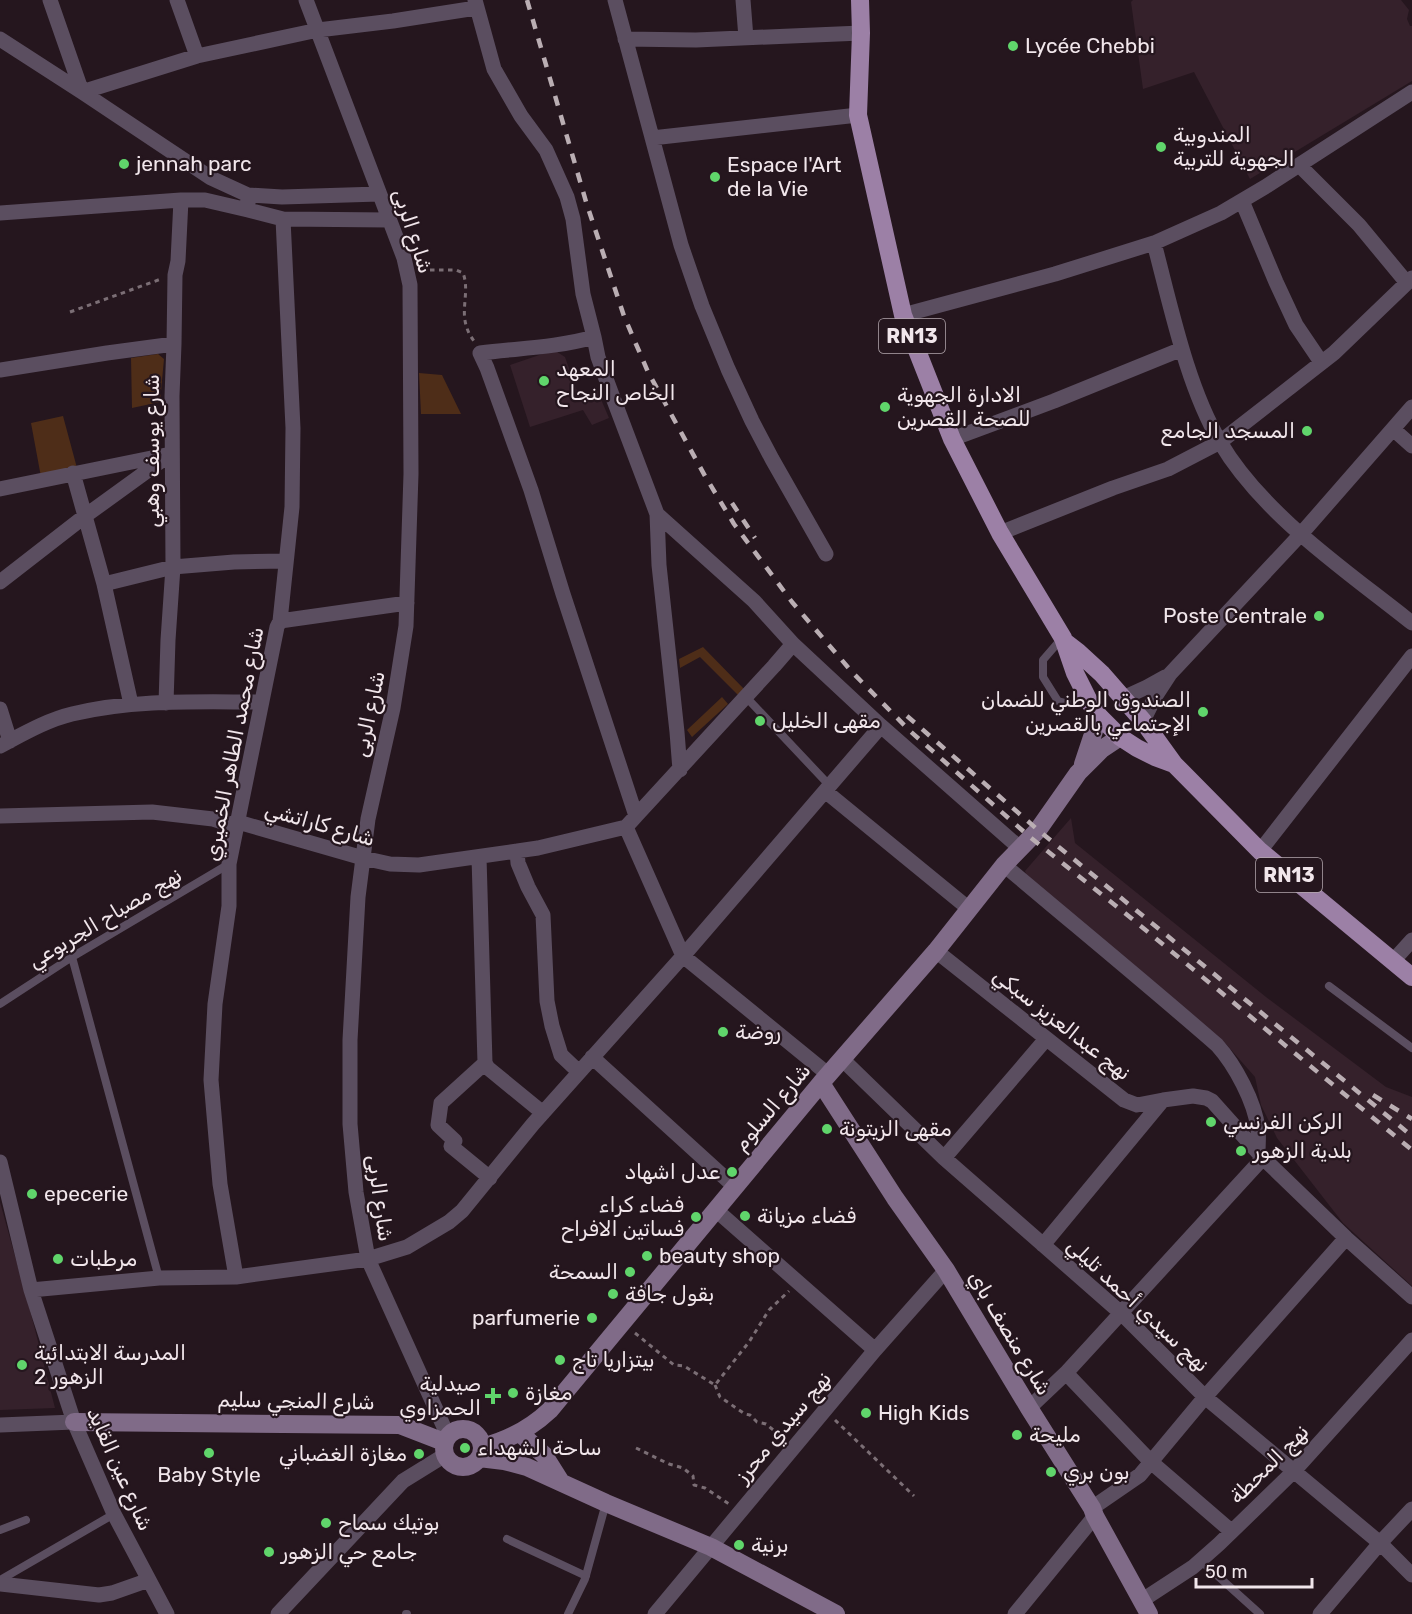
<svg xmlns="http://www.w3.org/2000/svg" width="1412" height="1614" font-family="Rubik,'Noto Naskh Arabic',sans-serif">
<style>
.built{fill:#35212b}
.green{fill:#4e2d18}
.lines{fill:none;stroke-linecap:round;stroke-linejoin:round}
.path{stroke:#7b6e75;stroke-width:3;stroke-dasharray:4.5 4.5;stroke-linecap:butt}
.lane{stroke:#5b4e60;stroke-width:8}
.street{stroke:#5b4e60;stroke-width:15}
.secondary{stroke:#806b88;stroke-width:18}
.primary{stroke:#9c80a6;stroke-width:18}
.rail{stroke:#baaeb3;stroke-width:4.5;stroke-dasharray:10 10;stroke-linecap:butt}
.poi-dot{fill:#60d56b;stroke:#25161e;stroke-width:2}
.labels{text-anchor:middle;stroke-width:4.5;stroke-linejoin:round;paint-order:stroke}
.shield{fill:#25161e;stroke:#b4a8ae;stroke-width:1.5}
.shield-label{font-size:20px;font-weight:bold;fill:#f1e6eb}
.poi-label{font-size:21px;fill:#f1e6eb;stroke:#25161e;text-anchor:start}
.street-label{font-size:21px;fill:#f1e6eb;stroke:#25161e}
</style>
<rect width="100%" height="100%" fill="#25161e"/>
<path class="built" d="M 1133,0 L 1401,0 L 1409,10 L 1407,19 L 1410,26 L 1412,26 L 1412,81 L 1250,179 L 1194,72 L 1143,89 L 1131,2 Z
M 554,350 L 565,357 L 579,397 L 597,390 L 609,418 L 592,425 L 583,410 L 530,427 L 510,365 Z
M 1071,818 L 1075,843 L 1266,997 L 1386,1087 L 1412,1097 L 1412,1286 L 1343,1223 L 1277,1138 L 1261,1105 L 1255,1077 L 1226,1044 L 1029,882 L 1025,871 Z
M 0,1202 L 31,1314 L 55,1408 L 0,1410 Z"/>
<path class="green" d="M 158,354 L 164,359 L 160,402 L 132,408 L 131,358 Z
M 419,373 L 442,375 L 461,414 L 421,414 Z
M 63,416 L 77,468 L 41,477 L 31,423 Z
M 703,647 L 744,689 L 738,695 L 700,657 L 680,668 L 679,659 Z
M 722,697 L 728,704 L 692,737 L 687,730 Z"/>
<g class="lines">
<path class="path" d="M 421,270 L 456,270 L 463,273 C 470,291 460,310 467,328 C 468,332 471,337 474,341
M 70,312 L 161,279
M 635,1333 L 674,1365 L 684,1366 L 715,1385 L 749,1342 L 769,1310 L 789,1291
M 715,1385 L 720,1397 L 745,1414 L 750,1415 L 757,1422 L 766,1424 L 783,1438
M 835,1420 L 914,1496
M 636,1448 L 669,1464 L 683,1468 L 693,1476 L 694,1485 L 705,1488 L 729,1504"/>
<path class="lane" d="M 1062,638 L 1043,660 L 1043,677 L 1058,701 L 1073,705 L 1088,703
M 746,697 L 830,786
M 72,957 L 159,1278
M 1329,986 L 1412,1048
M 0,1004 L 72,957 L 229,864
M 0,1530 L 26,1520
M 507,1539 L 586,1576
M 1200,1560 L 1260,1614
M 0,1580 L 114,1514
M 406,1614 L 407,1614
M 568,1614 L 585,1579 L 606,1503"/>
<path class="street" d="M 50,0 L 82,92 L 197,56 L 318,30 L 393,21 L 476,8
M 177,0 L 197,56
M 306,0 L 404,258 L 410,285 L 411,474 L 406,626 L 393,708 L 368,819 L 358,897 L 350,1040 L 350,1124 L 356,1192 L 368,1259 L 448,1436
M 475,0 L 494,69 L 521,116 L 546,150 L 567,197 L 573,219 L 583,294 L 594,337
M 615,0 L 681,245 L 702,306 L 728,369 L 752,421 L 772,459 L 826,554
M 743,0 L 746,38
M 0,39 L 82,92 L 211,178 L 248,195
M 625,39 L 696,40 L 861,33
M 652,138 L 858,115
M 1299,165 L 1359,225 L 1407,283
M 1242,201 L 1276,282 L 1296,325 L 1321,362
M 248,210 L 283,219 L 389,220
M 0,213 L 181,200 L 205,200 L 248,210 L 248,195 L 282,197 L 379,194
M 1154,243 C 1171,307 1187,386 1220,442 C 1263,515 1347,571 1412,623
M 903,315 L 1055,274 L 1154,243 L 1221,213 L 1265,187 L 1412,92
M 0,370 L 107,353 L 174,344
M 1393,429 L 1412,446
M 952,439 L 1054,401 L 1182,349
M 73,473 L 104,584 L 131,704
M 0,489 L 166,455
M 1000,533 L 1113,488 L 1168,469 L 1220,442 L 1334,353 L 1412,278
M 0,582 L 85,516 L 172,453
M 104,584 L 173,567 L 234,562 L 286,561
M 280,621 L 407,603
M 793,644 L 881,726 L 1021,849
M 1123,698 L 1147,687 L 1165,677
M 166,703 L 168,640 L 173,567 L 172,396 L 174,344 L 175,275 L 178,261 L 181,200
M 0,709 L 10,741
M 1143,721 L 1155,697 L 1170,674 L 1301,534 L 1412,407
M 0,746 C 23,734 47,720 72,714 C 134,699 198,702 261,702
M 680,770 L 677,732 L 659,565 L 657,514 L 612,395 L 598,357 L 594,337 C 555,348 520,348 480,353 L 487,368 L 531,490 L 563,594 L 636,816 L 626,827 L 683,956 L 829,1075
M 825,791 L 968,908
M 0,816 L 152,812 L 213,819 L 229,824 L 238,822 L 363,858 L 390,864 L 419,865 L 538,848 L 626,827
M 636,816 L 774,666 L 793,644 L 754,601 L 657,514
M 517,851 L 518,863 L 528,887 L 543,915 L 547,1001 L 552,1026 L 561,1055 L 579,1072
M 1260,851 L 1412,656
M 479,857 L 485,1063 L 488,1068 L 543,1113
M 1004,865 C 1075,925 1147,984 1217,1045 C 1235,1065 1255,1102 1258,1129 C 1259,1137 1258,1145 1258,1152
M 936,951 L 1124,1100 L 1137,1105 L 1163,1100 L 1193,1096 L 1206,1098 L 1212,1101 L 1263,1158 L 1346,1238 L 1412,1297
M 1393,961 L 1412,940
M 592,1057 L 735,1187
M 842,1059 L 944,1158 L 1121,1313 L 1205,1397 L 1380,1543 L 1412,1575
M 485,1063 L 441,1103 L 438,1125 L 455,1141 L 451,1146 L 490,1178
M 944,1158 L 1046,1039
M 0,1162 L 31,1290 L 74,1422 L 114,1514 L 167,1614
M 716,1210 L 875,1350
M 1043,1245 L 1163,1100
M 236,1277 L 220,1184 L 211,1080 L 215,1004 L 229,906 L 229,864 L 277,627 L 280,621 L 292,507 L 293,428 L 283,219
M 31,1290 L 159,1278 L 236,1277 L 368,1259 L 407,1247 L 449,1222 L 462,1211 L 533,1124 L 683,956 L 881,726
M 1066,1373 L 1151,1462 L 1231,1531
M 1029,1408 L 1066,1373 L 1263,1158
M 0,1425 L 74,1422
M 1092,1508 L 1140,1475 L 1205,1397 L 1346,1238
M 0,1584 L 99,1595 L 112,1593 L 149,1580
M 1141,1601 L 1193,1567 L 1219,1544 L 1294,1471 L 1412,1340
M 278,1614 L 403,1481 L 445,1455
M 655,1614 L 875,1350 L 946,1270
M 1015,1614 L 1095,1516
M 1320,1614 L 1380,1543 L 1412,1509"/>
<path class="secondary" d="M 1083,764 L 1099,716
M 821,1083 L 895,1198 L 946,1270 L 1029,1408 L 1092,1508 L 1095,1516 L 1149,1614
M 74,1422 L 400,1425 L 444,1442
M444 1448a19 19 0 1 1 38 0a19 19 0 1 1-38 0Z
M 520,1433 L 544,1455 L 561,1482
M 482,1447 C 509,1440 530,1429 550,1410 L 821,1083 L 936,951 L 1004,865 L 1038,830 L 1078,773 L 1102,749 L 1120,737
M 479,1458 L 504,1461 L 527,1467 L 606,1503 L 711,1547 L 836,1614"/>
<path class="primary" d="M 860,0 L 861,33 L 858,115 L 903,315 L 952,439 L 1000,533 L 1063,638 L 1075,673 L 1090,703 L 1099,716 L 1120,737 L 1137,748 L 1155,757 L 1174,764
M 1065,642 L 1078,652 L 1102,674 L 1143,721 L 1174,764 L 1260,851 L 1412,977"/>
<path class="rail" d="M 527,0 L 587,205 L 624,316 L 648,372 L 705,476 L 734,524 L 792,602 L 852,672 L 910,731 L 1031,838 L 1131,918 L 1412,1150
M 732,503 L 755,538
M 907,716 L 1038,830 L 1412,1136
M 1373,1095 L 1412,1119"/>
</g>
<g class="poi-dot">
<circle cx="1013" cy="46" r="6"/>
<circle cx="1161" cy="147" r="6"/>
<circle cx="124" cy="164" r="6"/>
<circle cx="715" cy="177" r="6"/>
<circle cx="544" cy="381" r="6"/>
<circle cx="885" cy="407" r="6"/>
<circle cx="1307" cy="431" r="6"/>
<circle cx="1319" cy="616" r="6"/>
<circle cx="1203" cy="712" r="6"/>
<circle cx="760" cy="721" r="6"/>
<circle cx="723" cy="1032" r="6"/>
<circle cx="1211" cy="1122" r="6"/>
<circle cx="827" cy="1129" r="6"/>
<circle cx="1241" cy="1151" r="6"/>
<circle cx="732" cy="1172" r="6"/>
<circle cx="32" cy="1194" r="6"/>
<circle cx="745" cy="1216" r="6"/>
<circle cx="696" cy="1217" r="6"/>
<circle cx="647" cy="1256" r="6"/>
<circle cx="58" cy="1259" r="6"/>
<circle cx="630" cy="1272" r="6"/>
<circle cx="613" cy="1294" r="6"/>
<circle cx="592" cy="1318" r="6"/>
<circle cx="560" cy="1360" r="6"/>
<circle cx="22" cy="1365" r="6"/>
<circle cx="513" cy="1393" r="6"/>
<path d="M490 1387h6v6h6v6h-6v6h-6v-6h-6v-6h6z"/>
<circle cx="866" cy="1413" r="6"/>
<circle cx="1017" cy="1435" r="6"/>
<circle cx="465" cy="1448" r="6"/>
<circle cx="209" cy="1453" r="6"/>
<circle cx="419" cy="1454" r="6"/>
<circle cx="1051" cy="1472" r="6"/>
<circle cx="326" cy="1523" r="6"/>
<circle cx="739" cy="1545" r="6"/>
<circle cx="269" cy="1552" r="6"/>
</g>
<g class="labels">
<g class="shield">
<rect x="879" y="319" width="66" height="34" rx="4.5"/>
<rect x="1256" y="858" width="66" height="34" rx="4.5"/>
</g>
<g class="shield-label">
<text x="912" y="343">RN13</text>
<text x="1289" y="882">RN13</text>
</g>
<g class="poi-label">
<text x="1025" y="53">Lycée Chebbi</text>
<text x="1173" y="142">المندوبية<tspan x="1173" dy="24">الجهوية للتربية</tspan></text>
<text x="136" y="171">jennah parc</text>
<text x="727" y="172">Espace l'Art<tspan x="727" dy="24">de la Vie</tspan></text>
<text x="556" y="376">المعهد<tspan x="556" dy="24">الخاص النجاح</tspan></text>
<text x="897" y="402">الادارة الجهوية<tspan x="897" dy="24">للصحة القصرين</tspan></text>
<text x="1295" y="438" text-anchor="end">المسجد الجامع</text>
<text x="1307" y="623" text-anchor="end">Poste Centrale</text>
<text x="1191" y="707" text-anchor="end">الصندوق الوطني للضمان<tspan x="1191" dy="24">الإجتماعي بالقصرين</tspan></text>
<text x="772" y="728">مقهى الخليل</text>
<text x="735" y="1039">روضة</text>
<text x="1223" y="1129">الركن الفرنسي</text>
<text x="839" y="1136">مقهى الزيتونة</text>
<text x="1253" y="1158">بلدية الزهور</text>
<text x="720" y="1179" text-anchor="end">عدل اشهاد</text>
<text x="44" y="1201">epecerie</text>
<text x="684" y="1212" text-anchor="end">فضاء كراء<tspan x="684" dy="24">فساتين الافراح</tspan></text>
<text x="757" y="1223">فضاء مزيانة</text>
<text x="659" y="1263">beauty shop</text>
<text x="70" y="1266">مرطبات</text>
<text x="618" y="1279" text-anchor="end">السمحة</text>
<text x="625" y="1301">بقول جافة</text>
<text x="580" y="1325" text-anchor="end">parfumerie</text>
<text x="34" y="1360">المدرسة الابتدائية<tspan x="34" dy="24">الزهور 2</tspan></text>
<text x="572" y="1367">بيتزاريا تاج</text>
<text x="481" y="1391" text-anchor="end">صيدلية<tspan x="481" dy="24">الحمزاوي</tspan></text>
<text x="525" y="1400">مغازة</text>
<text x="878" y="1420">High Kids</text>
<text x="1029" y="1442">مليحة</text>
<text x="477" y="1455">ساحة الشهداء</text>
<text x="407" y="1461" text-anchor="end">مغازة الغضباني</text>
<text x="1063" y="1479">بون بري</text>
<text x="209" y="1482" text-anchor="middle">Baby Style</text>
<text x="338" y="1530">بوتيك سماح</text>
<text x="751" y="1552">برنية</text>
<text x="281" y="1559">جامع حي الزهور</text>
</g>
<g class="street-label">
<text transform="translate(413 231) rotate(72)" y="7">شارع الربى</text>
<text transform="translate(152 451) rotate(-90)" y="7">شارع يوسف وهبي</text>
<text transform="translate(369 714) rotate(-78)" y="7">شارع الربى</text>
<text transform="translate(234 744) rotate(-79)" y="7">شارع محمد الطاهر الخميري</text>
<text transform="translate(320 824) rotate(16)" y="7">شارع كاراتشي</text>
<text transform="translate(105 918) rotate(-31)" y="7">نهج مصباح الجربوعي</text>
<text transform="translate(1062 1024) rotate(38)" y="7">نهج عبدالعزيز سبكي</text>
<text transform="translate(772 1107) rotate(-50)" y="7">شارع السلوم</text>
<text transform="translate(380 1198) rotate(82)" y="7">شارع الربى</text>
<text transform="translate(1138 1305) rotate(43)" y="7">نهج سيدي أحمد تليلي</text>
<text transform="translate(1010 1333) rotate(59)" y="7">شارع منصف باي</text>
<text transform="translate(296 1401) rotate(1)" y="7">شارع المنجي سليم</text>
<text transform="translate(783 1427) rotate(-50)" y="7">نهج سيدي محرز</text>
<text transform="translate(1269 1464) rotate(-45)" y="7">نهج المحطة</text>
<text transform="translate(120 1469) rotate(66)" y="7">شارع عين القايد</text>
</g>
</g>
<path d="M1196 1578v9h116v-9" fill="none" stroke="#f1e6eb" stroke-width="3"/>
<text x="1205" y="1578" font-size="18" fill="#f1e6eb" stroke="#25161e" stroke-width="4.5" paint-order="stroke">50 m</text>
</svg>
